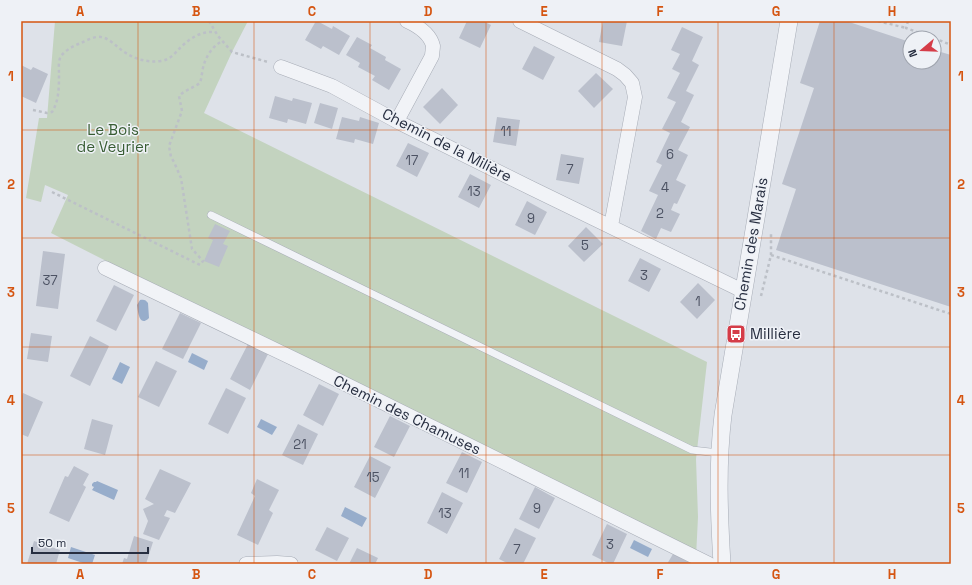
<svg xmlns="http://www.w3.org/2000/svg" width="972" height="585" font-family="'Space Grotesk',sans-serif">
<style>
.green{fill:#c3d3bf}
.water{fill:#97adcb}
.building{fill:#bbc0cc}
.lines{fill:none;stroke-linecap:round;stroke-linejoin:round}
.service-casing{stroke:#a7acb6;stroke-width:8}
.minor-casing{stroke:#a7acb6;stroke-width:15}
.tertiary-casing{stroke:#a7acb6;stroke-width:18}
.path{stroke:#bcc0c7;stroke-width:2.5;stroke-dasharray:3 3;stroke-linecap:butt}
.service{stroke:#f1f3f7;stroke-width:7}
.minor{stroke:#f1f3f7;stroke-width:14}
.tertiary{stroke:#f1f3f7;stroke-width:17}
.grid{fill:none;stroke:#d55511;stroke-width:1;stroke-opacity:0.55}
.labels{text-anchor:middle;stroke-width:3;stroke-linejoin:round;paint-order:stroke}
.number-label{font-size:13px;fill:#4c5263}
.park-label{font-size:15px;fill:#385d33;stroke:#eef1f6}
.street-label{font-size:15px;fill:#272e40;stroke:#eef1f6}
.poi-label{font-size:15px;fill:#272e40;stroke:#eef1f6;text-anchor:start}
.neatline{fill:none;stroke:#d55511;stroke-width:1.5}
.grid-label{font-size:13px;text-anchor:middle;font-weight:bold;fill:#d55511}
</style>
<rect width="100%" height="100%" fill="#dee2e9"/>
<path class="green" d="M 55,21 L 248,21 L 232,52 L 204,113 L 707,362 L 696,459 L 698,517 L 696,557 L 599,511 L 51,233 L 68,195 L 45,185 L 41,202 L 26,198 L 39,118 L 47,118 Z"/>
<path class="water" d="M 140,300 C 144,299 146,300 148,303 L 149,318 C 139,328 138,311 137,305 Z
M 192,353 L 208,361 L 204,370 L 188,362 Z
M 120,362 L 130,367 L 122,384 L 112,379 Z
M 261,419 L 277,427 L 272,435 L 257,427 Z
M 97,481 L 118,490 L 114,500 L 92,490 L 94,487 L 92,486 L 92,484 L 94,482 L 96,482 Z
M 345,507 L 367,518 L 362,527 L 341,516 Z
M 634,540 L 652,549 L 648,557 L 630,548 Z
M 71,547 L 95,555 L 92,564 L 86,564 L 68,558 Z"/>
<path class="building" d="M 316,21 L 317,21 L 332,29 L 333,26 L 350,36 L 339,55 L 323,46 L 321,49 L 305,40 Z
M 467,21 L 483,21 L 491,25 L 480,48 L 459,38 Z
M 603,21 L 627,21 L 622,46 L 599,42 Z
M 820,21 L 846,21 L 910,42 L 910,62 L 934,62 L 934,50 L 951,55 L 951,307 L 776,250 L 796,189 L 782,184 L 814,88 L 800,83 Z
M 682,27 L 703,37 L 692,61 L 699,65 L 686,91 L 694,95 L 681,122 L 690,127 L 678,150 L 688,155 L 676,180 L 686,185 L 677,204 L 674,203 L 671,210 L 680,214 L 671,232 L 661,228 L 656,239 L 641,231 L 658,195 L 649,191 L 662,165 L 656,162 L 670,133 L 662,129 L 676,102 L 667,98 L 680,73 L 672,69 L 680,54 L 671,50 Z
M 357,37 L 372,45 L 370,48 L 386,57 L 385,60 L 401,69 L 389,90 L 372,80 L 375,76 L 358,67 L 360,63 L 346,55 Z
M 534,46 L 555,57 L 543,80 L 522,69 Z
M 21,65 L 31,70 L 33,67 L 48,74 L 36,103 L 21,96 Z
M 596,73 L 613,89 L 594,108 L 578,91 Z
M 442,88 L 458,105 L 440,124 L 423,107 Z
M 275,96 L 292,101 L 293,98 L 312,103 L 306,124 L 288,119 L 287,123 L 269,118 Z
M 320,103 L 338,108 L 332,129 L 314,123 Z
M 342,117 L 359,121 L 360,117 L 379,123 L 373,144 L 355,139 L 354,143 L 336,139 Z
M 497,117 L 520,120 L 516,146 L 493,142 Z
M 408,143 L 429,153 L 417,177 L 396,166 Z
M 561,154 L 584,158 L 579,184 L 556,180 Z
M 470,174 L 491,185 L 479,208 L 458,197 Z
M 527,201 L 547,212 L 535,235 L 515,225 Z
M 215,224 L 230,231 L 223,244 L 228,246 L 219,267 L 204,261 L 213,240 L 208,238 Z
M 586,227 L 603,244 L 584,262 L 568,246 Z
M 43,251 L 65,254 L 58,309 L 36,306 Z
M 640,258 L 661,269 L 649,292 L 628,281 Z
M 698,283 L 715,300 L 697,319 L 680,302 Z
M 114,285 L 134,295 L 116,331 L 96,321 Z
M 180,313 L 201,323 L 183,359 L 162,349 Z
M 31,333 L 52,336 L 48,362 L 27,359 Z
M 90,336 L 109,346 L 90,386 L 70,376 Z
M 248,344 L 268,354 L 250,390 L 230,379 Z
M 156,361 L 177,371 L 159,407 L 138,397 Z
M 319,384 L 339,394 L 323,426 L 303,415 Z
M 226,388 L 246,398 L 228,434 L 208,424 Z
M 23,393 L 43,402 L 28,437 L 21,434 L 21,398 Z
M 390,416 L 410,426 L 394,457 L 374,447 Z
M 92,419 L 113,425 L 105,455 L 84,449 Z
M 298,424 L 318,434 L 303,465 L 282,455 Z
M 462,452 L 482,462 L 467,493 L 446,483 Z
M 370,456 L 391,467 L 375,498 L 354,487 Z
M 74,466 L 89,474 L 83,485 L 86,487 L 69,522 L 49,513 L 65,476 L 68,477 Z
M 160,469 L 191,483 L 175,513 L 167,510 L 164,516 L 170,518 L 159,540 L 143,534 L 148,521 L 143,509 L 154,504 L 145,499 Z
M 257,479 L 279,490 L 269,510 L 273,513 L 258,545 L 237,535 L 255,496 L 251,493 Z
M 535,487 L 555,498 L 539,529 L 519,519 Z
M 442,492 L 463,503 L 447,534 L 427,523 Z
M 607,524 L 627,534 L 613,564 L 610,564 L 592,555 Z
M 327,527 L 349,538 L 337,561 L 315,550 Z
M 515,528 L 536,538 L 523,564 L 509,564 L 499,559 Z
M 134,536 L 153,542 L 146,564 L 122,564 L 124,558 L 127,559 Z
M 34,541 L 60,550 L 56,564 L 27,564 Z
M 357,548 L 378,558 L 375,564 L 349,564 Z
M 673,554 L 690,563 L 690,564 L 667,564 Z"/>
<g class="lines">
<g class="service-casing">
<path id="service" d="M 211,215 L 692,450 L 719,453"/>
</g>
<g class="minor-casing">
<path id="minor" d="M 520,21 L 617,69 L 625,75 L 632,83 L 635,97 L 611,226
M 281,67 L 332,86 L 402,124 L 531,188 L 743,291
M 397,121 L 432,56 C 432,53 433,49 433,46 C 430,33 418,26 407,21
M 105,268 L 313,368 L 709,564
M 246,564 L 277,563 L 291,564"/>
</g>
<g class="tertiary-casing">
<path id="tertiary" d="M 722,564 C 719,514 717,465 723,415 L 789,21"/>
</g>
<path class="path" d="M 209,21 L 218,36 L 232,52 L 268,62
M 878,21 L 906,28
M 908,21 L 906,28 L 933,38
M 934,38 L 951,45
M 33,110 L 47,113 L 52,112 C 59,101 59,87 59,74 C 59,69 58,61 61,56 C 66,50 73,46 81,43 C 87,40 95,36 101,37 C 108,38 114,44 119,48 C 131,58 145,63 161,61 C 170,60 175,53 180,48 C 190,38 201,31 215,32
M 52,192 L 200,265 L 203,261 L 192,249 L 181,178 L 174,162 L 171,157 L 169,146 L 182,111 L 179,96 C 185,90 193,88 200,83 C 202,77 202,70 204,64 C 207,55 213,46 222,41
M 771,255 L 951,314
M 761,296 L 771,255 L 771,232"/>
<use href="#service" class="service"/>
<use href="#minor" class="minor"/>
<use href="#tertiary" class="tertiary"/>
</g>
<path class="grid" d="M 138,21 L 138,564M 254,21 L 254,564M 370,21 L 370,564M 486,21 L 486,564M 602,21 L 602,564M 718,21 L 718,564M 834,21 L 834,564M 21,130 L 951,130M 21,238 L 951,238M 21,347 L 951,347M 21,455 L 951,455"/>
<defs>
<g id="bus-square" transform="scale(1)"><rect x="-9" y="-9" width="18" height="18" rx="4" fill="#d53c48" stroke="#eef1f6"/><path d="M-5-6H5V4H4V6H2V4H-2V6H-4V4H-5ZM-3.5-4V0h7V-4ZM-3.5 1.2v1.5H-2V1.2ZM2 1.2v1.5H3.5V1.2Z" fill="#fff"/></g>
</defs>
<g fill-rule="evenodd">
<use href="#bus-square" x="736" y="334"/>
</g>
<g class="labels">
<g class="number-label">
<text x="506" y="136">11</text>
<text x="670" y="159">6</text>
<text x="412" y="165">17</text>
<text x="570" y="174">7</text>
<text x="665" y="192">4</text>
<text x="474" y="196">13</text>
<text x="660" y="218">2</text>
<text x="531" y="223">9</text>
<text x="585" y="250">5</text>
<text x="644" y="280">3</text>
<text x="50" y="285">37</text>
<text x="698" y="306">1</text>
<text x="300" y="449">21</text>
<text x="464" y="478">11</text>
<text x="373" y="482">15</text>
<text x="537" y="513">9</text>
<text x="445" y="518">13</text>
<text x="610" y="549">3</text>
<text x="517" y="554">7</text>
</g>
<g class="park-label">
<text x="113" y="135">Le Bois<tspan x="113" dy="17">de Veyrier</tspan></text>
</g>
<g class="street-label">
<text transform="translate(447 145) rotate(27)" y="5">Chemin de la Milière</text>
<text transform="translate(751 244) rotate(-80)" y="5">Chemin des Marais</text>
<text transform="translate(407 415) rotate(26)" y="5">Chemin des Chamuses</text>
</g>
<g class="poi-label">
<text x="750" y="339">Millière</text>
</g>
</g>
<rect width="972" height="585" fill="none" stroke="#eef1f6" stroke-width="44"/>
<g transform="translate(922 50) rotate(251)"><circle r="19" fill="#eef1f6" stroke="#9ea3ad"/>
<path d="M0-3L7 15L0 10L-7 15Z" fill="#d53c48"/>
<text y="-6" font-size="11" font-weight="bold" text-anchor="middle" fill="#272e40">N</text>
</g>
<path d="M32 547v6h116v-6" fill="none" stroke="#272e40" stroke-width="2"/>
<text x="38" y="547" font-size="12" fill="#272e40" stroke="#eef1f6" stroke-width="3" paint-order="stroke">50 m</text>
<rect x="22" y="22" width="928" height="541" class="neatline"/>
<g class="grid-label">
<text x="80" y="16">A</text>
<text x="196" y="16">B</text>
<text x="312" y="16">C</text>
<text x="428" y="16">D</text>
<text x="544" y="16">E</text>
<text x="660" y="16">F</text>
<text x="776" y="16">G</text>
<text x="892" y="16">H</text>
<text x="11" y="81">1</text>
<text x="961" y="81">1</text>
<text x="11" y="189">2</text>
<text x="961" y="189">2</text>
<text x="11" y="297">3</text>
<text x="961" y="297">3</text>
<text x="11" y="405">4</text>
<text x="961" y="405">4</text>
<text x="11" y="513">5</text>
<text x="961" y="513">5</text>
<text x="80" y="579">A</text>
<text x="196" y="579">B</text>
<text x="312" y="579">C</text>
<text x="428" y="579">D</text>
<text x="544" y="579">E</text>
<text x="660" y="579">F</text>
<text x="776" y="579">G</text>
<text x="892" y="579">H</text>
</g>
</svg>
